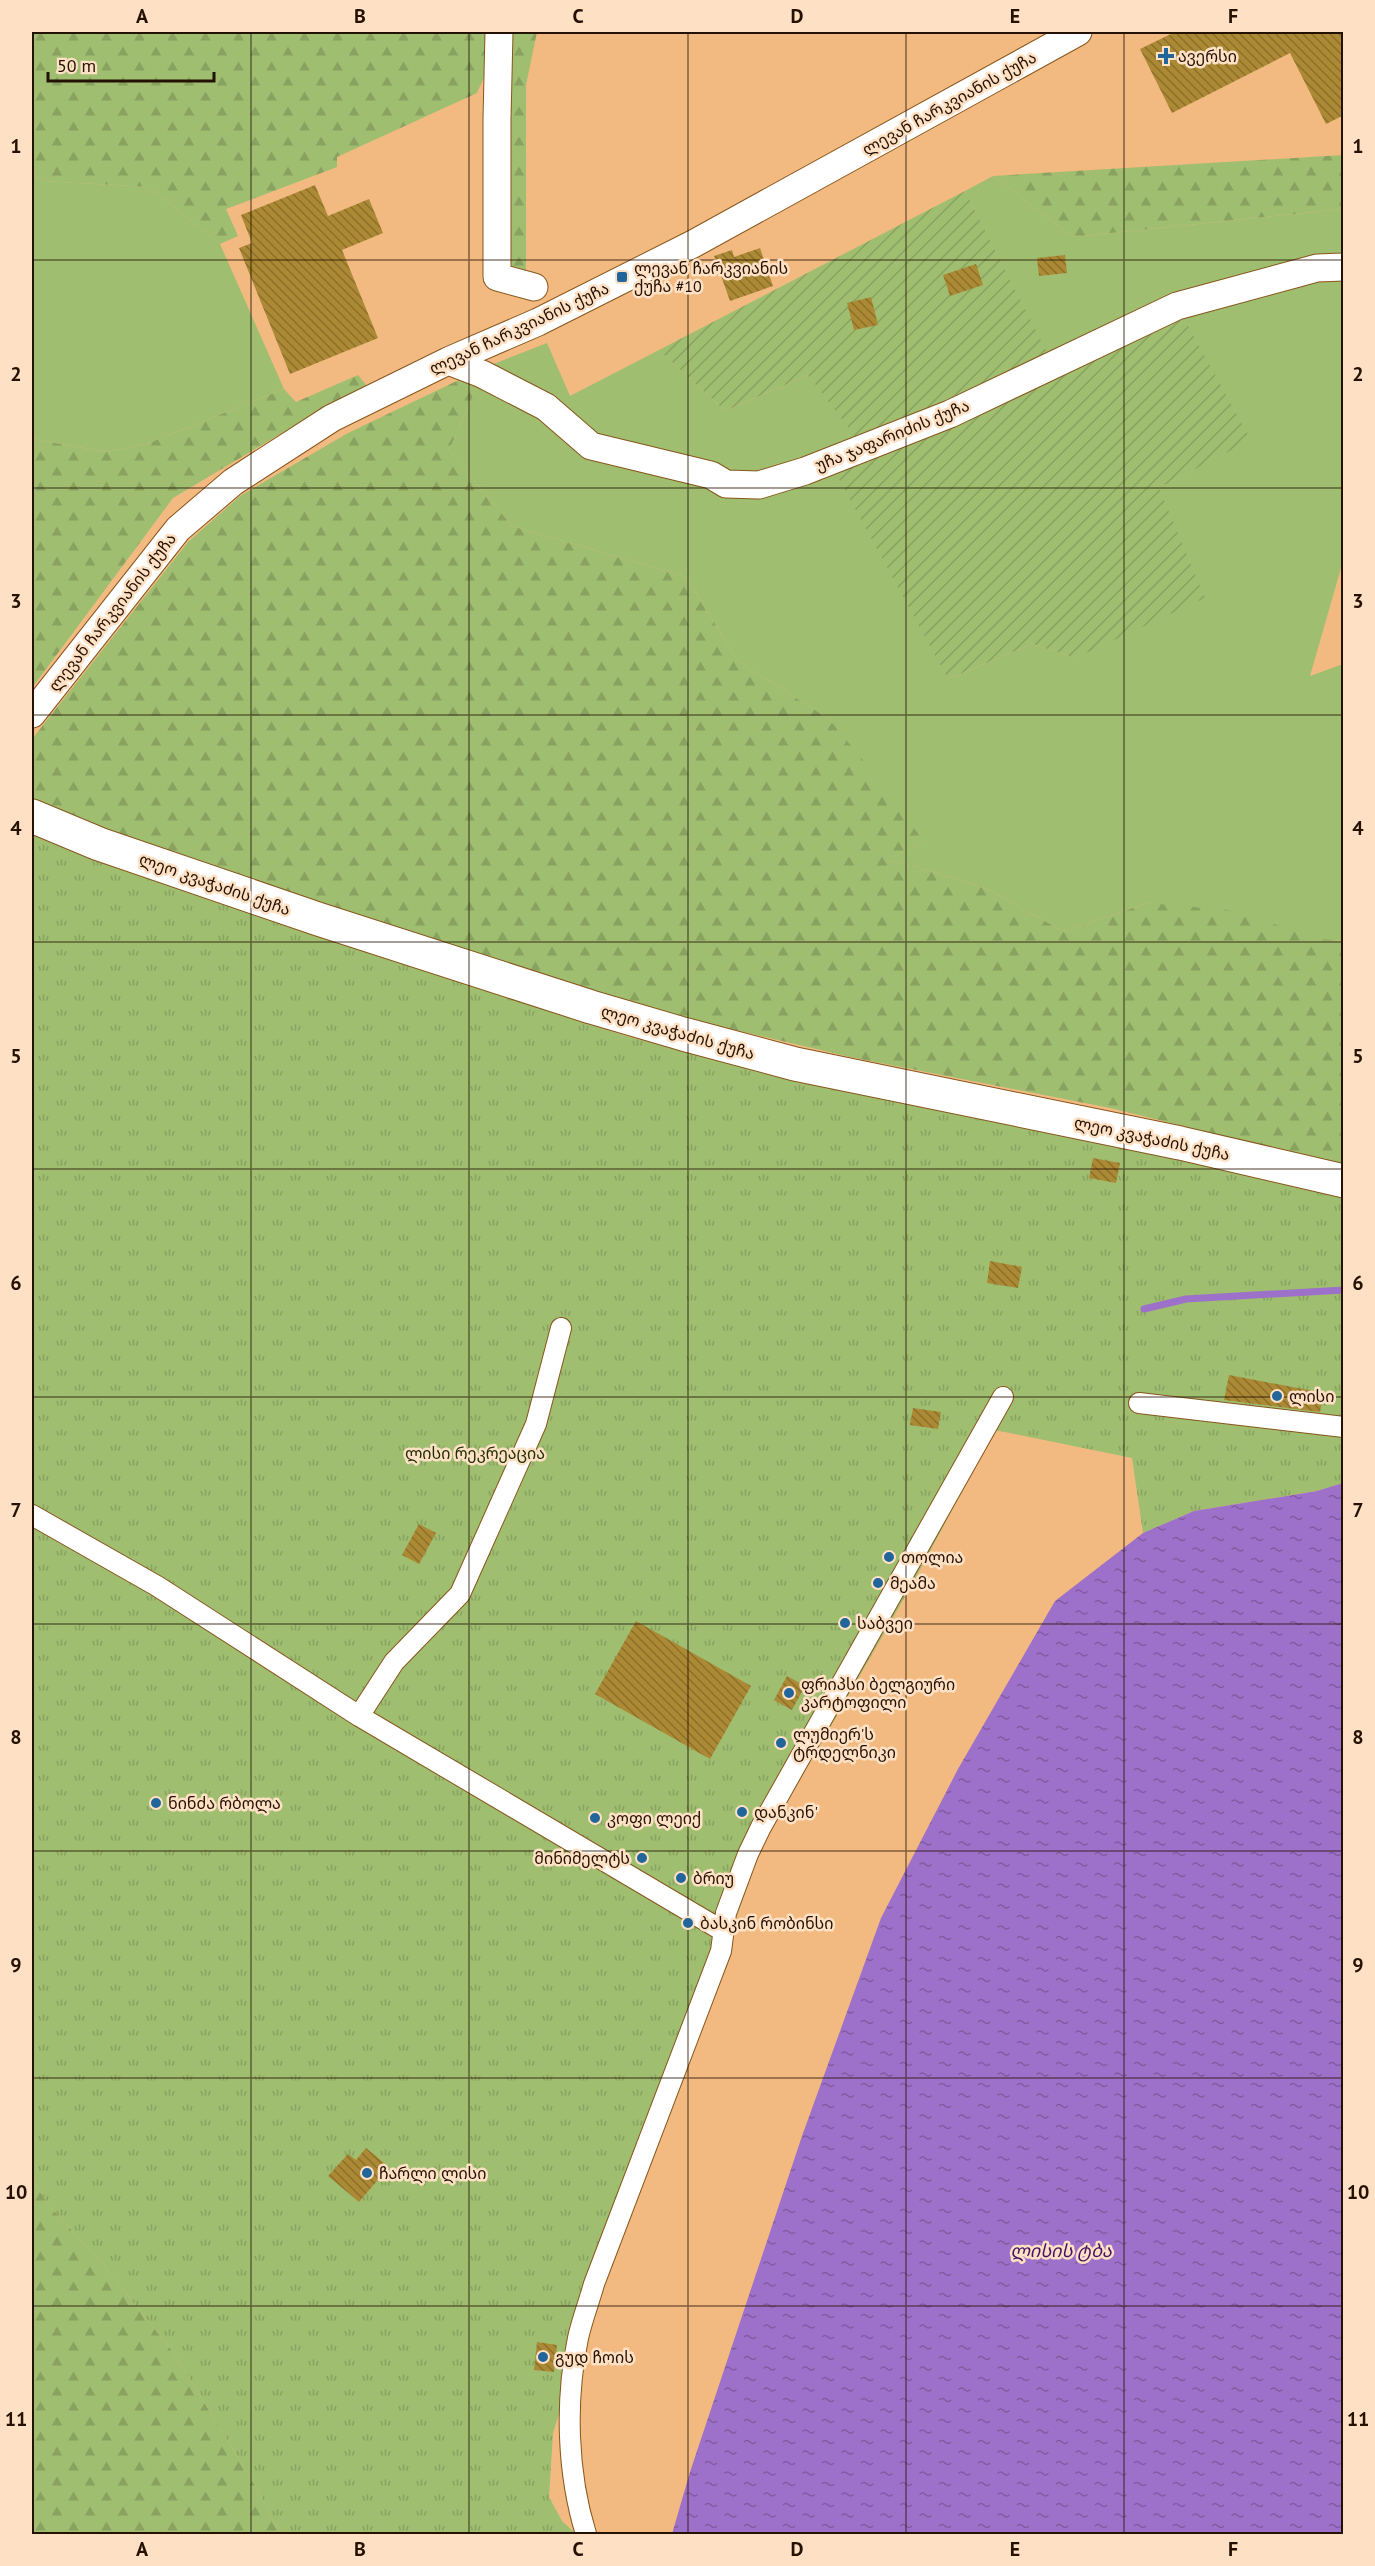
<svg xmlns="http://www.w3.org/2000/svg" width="1375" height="2566" font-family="'PT Sans','Noto Sans Georgian',sans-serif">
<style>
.grass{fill:#9fbe70}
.forest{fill:url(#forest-firs)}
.park{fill:url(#park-tufts)}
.garden{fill:url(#garden-furrows)}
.water{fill:url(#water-ripples)}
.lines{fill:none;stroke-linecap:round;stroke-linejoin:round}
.stream{stroke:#9d70c9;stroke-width:7}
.building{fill:url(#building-back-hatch)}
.pedestrian-casing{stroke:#88561b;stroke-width:22}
.minor-casing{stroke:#88561b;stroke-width:29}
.secondary-casing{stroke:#88561b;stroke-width:35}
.pedestrian{stroke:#fff;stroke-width:20}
.minor{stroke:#fff;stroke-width:27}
.secondary{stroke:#fff;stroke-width:33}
.grid{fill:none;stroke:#251100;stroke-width:1.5;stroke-opacity:0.55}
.poi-dot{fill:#21659a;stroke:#fee1c5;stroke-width:2}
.labels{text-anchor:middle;stroke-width:5;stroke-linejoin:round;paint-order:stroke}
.poi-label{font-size:16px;fill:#251100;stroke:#fee1c5;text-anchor:start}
.street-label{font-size:16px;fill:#251100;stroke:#fee1c5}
.park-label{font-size:16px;fill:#212f04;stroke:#fee1c5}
.water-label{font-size:18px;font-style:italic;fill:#421364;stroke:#fee1c5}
.neatline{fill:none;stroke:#251100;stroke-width:2}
.grid-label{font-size:20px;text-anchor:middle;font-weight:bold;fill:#251100}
</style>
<defs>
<pattern id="forest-firs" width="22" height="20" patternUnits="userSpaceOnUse" patternTransform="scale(1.5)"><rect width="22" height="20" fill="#9fbe70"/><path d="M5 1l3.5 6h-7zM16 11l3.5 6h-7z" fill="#89a25f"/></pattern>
<pattern id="park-tufts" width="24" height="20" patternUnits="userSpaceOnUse" patternTransform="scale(1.5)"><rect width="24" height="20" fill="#9fbe70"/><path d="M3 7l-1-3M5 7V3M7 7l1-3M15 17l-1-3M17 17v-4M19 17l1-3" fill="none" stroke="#89a25f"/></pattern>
<pattern id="garden-furrows" width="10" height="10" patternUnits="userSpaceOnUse" patternTransform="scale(1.5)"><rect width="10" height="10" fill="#9fbe70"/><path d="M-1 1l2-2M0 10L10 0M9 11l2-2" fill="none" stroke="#89a25f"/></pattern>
<pattern id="water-ripples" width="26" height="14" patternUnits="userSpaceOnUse" patternTransform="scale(1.5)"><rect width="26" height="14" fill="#9d70c9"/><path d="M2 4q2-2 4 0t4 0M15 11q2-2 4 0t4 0" fill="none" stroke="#805ba1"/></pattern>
<pattern id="building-back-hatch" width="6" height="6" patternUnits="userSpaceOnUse" patternTransform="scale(1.5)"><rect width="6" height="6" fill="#ac8a35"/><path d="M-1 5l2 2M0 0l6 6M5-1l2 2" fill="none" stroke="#8c6f2a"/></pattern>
</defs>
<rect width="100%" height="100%" fill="#f2ba81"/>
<path class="grass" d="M 32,173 L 43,181 L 149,187 L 220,244 L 284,389 L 149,443 L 107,452 L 32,439 Z
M 993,176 L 1073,237 L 1343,209 L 1343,561 L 1310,676 L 1343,664 L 1343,941 L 1322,939 L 1147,903 L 1064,932 L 990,890 L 904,863 L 886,860 L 924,842 L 829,719 L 738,661 L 686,577 L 512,526 L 449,450 L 486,367 L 547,343 L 570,396 L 659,350 L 725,411 L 808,375 L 864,447 L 948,679 L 1032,644 L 1075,658 L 1159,488 L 1250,440 L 1053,365 L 965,191 Z"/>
<path class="forest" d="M 32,32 L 504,32 L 477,93 L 337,157 L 337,167 L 226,209 L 238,236 L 220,244 L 149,187 L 43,181 L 32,173 Z
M 508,32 L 537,32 L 526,85 L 526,274 L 497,277 Z
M 1343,155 L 1343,209 L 1073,237 L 993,176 Z
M 486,367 L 449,450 L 512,526 L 686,577 L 738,661 L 829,719 L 881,782 L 924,842 L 887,860 L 904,863 L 990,890 L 1064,932 L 1147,903 L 1228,910 L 1322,939 L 1343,941 L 1343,1165 L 1110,1108 L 850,1057 L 655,1011 L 104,833 L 32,803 L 32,739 L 188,542 L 240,496 L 348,433 Z
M 358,375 L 367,386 L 307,418 L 173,498 L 32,688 L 32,439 L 107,452 L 149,443 L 284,389 L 296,402 Z
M 32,2179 L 48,2204 L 105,2267 L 174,2353 L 259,2492 L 280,2534 L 32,2534 Z"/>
<path class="park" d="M 32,830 L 318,936 L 626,1036 L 777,1076 L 1190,1158 L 1343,1195 L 1343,1483 L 1317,1491 L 1194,1511 L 1143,1533 L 1132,1458 L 995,1430 L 913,1583 L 763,1844 L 574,2366 L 553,2433 L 549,2497 L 562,2521 L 576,2534 L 280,2534 L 259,2492 L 174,2353 L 105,2267 L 48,2204 L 32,2179 Z"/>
<path class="garden" d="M 965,191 L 1053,364 L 1177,306 L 1251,440 L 1159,488 L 1205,598 L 1075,658 L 1032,644 L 948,679 L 829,461 L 863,447 L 808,375 L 725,411 L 659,350 Z"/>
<path class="water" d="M 1343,1483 L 1343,2534 L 672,2534 L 690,2472 L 802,2136 L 881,1918 L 958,1769 L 1055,1601 L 1143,1533 L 1194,1511 L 1317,1491 Z"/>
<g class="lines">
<path class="stream" d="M 1144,1309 L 1186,1299 L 1344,1290"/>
</g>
<path class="building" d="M 1175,32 L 1344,32 L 1344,115 L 1326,124 L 1290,53 L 1172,113 L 1140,49 Z
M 315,185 L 328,216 L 369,199 L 383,233 L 342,250 L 378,338 L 290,374 L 239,248 L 252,243 L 241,215 Z
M 760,248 L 773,286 L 730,301 L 714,256 L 732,250 L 734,257 Z
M 1065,255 L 1067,273 L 1039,276 L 1037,258 Z
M 976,264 L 983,285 L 950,296 L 943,275 Z
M 871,297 L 878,325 L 854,330 L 847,303 Z
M 1093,1158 L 1120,1163 L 1116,1183 L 1089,1178 Z
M 990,1261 L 1022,1267 L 1018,1288 L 987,1283 Z
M 1229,1375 L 1324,1393 L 1320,1412 L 1224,1400 Z
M 913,1408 L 941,1412 L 938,1429 L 910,1425 Z
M 419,1524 L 436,1533 L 419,1564 L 402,1555 Z
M 636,1621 L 751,1686 L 710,1759 L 595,1694 Z
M 787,1676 L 805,1686 L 792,1710 L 774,1700 Z
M 366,2148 L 389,2167 L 359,2202 L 328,2176 L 348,2154 L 356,2160 Z
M 537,2342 L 557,2345 L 554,2372 L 534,2370 Z"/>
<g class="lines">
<g class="pedestrian-casing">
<path id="pedestrian" d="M 1139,1403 L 1344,1427
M 32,1515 L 157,1586 L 359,1716 L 723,1931
M 359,1716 L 394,1662 L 460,1594 L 536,1424 L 561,1328
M 586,2534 C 567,2473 565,2401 578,2338 C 582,2320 589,2302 594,2284 L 721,1951 L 726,1913 L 748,1854 L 761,1827 L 1003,1397"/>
</g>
<g class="minor-casing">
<path id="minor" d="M 499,32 L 497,119 L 497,277 L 534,287
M 448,361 L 482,374 L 546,407 L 591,446 L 711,475 L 726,484 L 759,485 L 805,471 L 950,414 L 1177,306 L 1317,268 L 1344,267
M 32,714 L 178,529 L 233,482 L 332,418 L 448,361 L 538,322 L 693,244 L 1078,32"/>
</g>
<g class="secondary-casing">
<path id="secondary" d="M 32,816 L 99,844 L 318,919 L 591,1007 L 683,1034 L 795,1064 L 1180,1143 L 1344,1181"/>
</g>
<use href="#pedestrian" class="pedestrian"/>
<use href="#minor" class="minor"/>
<use href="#secondary" class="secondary"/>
</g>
<path class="grid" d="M 251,32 L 251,2534M 469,32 L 469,2534M 688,32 L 688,2534M 906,32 L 906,2534M 1124,32 L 1124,2534M 32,260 L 1344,260M 32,488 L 1344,488M 32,715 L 1344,715M 32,942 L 1344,942M 32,1169 L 1344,1169M 32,1397 L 1344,1397M 32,1624 L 1344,1624M 32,1851 L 1344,1851M 32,2078 L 1344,2078M 32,2306 L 1344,2306"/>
<g class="poi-dot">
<path d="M1163 47h6v6h6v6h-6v6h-6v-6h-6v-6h6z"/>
<rect x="616" y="271" width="12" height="12" rx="3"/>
<circle cx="1277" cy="1396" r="6"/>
<circle cx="889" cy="1557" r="6"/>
<circle cx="878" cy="1583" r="6"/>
<circle cx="845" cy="1623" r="6"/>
<circle cx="789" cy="1693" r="6"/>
<circle cx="781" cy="1743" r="6"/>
<circle cx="156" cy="1803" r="6"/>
<circle cx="742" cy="1812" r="6"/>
<circle cx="595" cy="1818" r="6"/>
<circle cx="642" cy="1858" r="6"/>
<circle cx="681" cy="1878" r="6"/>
<circle cx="688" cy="1923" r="6"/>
<circle cx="367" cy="2173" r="6"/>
<circle cx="543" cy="2357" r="6"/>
</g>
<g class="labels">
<g class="poi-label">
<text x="1178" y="62">ავერსი</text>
<text x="634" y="274">ლევან ჩარკვიანის<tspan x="634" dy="18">ქუჩა #10</tspan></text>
<text x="1289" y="1402">ლისი</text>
<text x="901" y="1563">თოლია</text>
<text x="890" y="1589">მეამა</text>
<text x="857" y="1629">საბვეი</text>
<text x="801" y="1690">ფრიპსი ბელგიური<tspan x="801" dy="18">კარტოფილი</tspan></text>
<text x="793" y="1740">ლუმიერ'ს<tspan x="793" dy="18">ტრდელნიკი</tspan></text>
<text x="168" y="1809">ნინძა რბოლა</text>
<text x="754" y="1818">დანკინ'</text>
<text x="607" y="1824">კოფი ლეიქ</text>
<text x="630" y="1864" text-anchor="end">მინიმელტს</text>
<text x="693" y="1884">ბრიუ</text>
<text x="700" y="1929">ბასკინ რობინსი</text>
<text x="379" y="2179">ჩარლი ლისი</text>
<text x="555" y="2363">გუდ ჩოის</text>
</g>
<g class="street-label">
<text transform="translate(949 103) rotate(-29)" y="6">ლევან ჩარკვიანის ქუჩა</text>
<text transform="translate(519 328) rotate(-25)" y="6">ლევან ჩარკვიანის ქუჩა</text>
<text transform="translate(892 435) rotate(-22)" y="6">უჩა ჯაფარიძის ქუჩა</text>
<text transform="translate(112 612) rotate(-52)" y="6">ლევან ჩარკვიანის ქუჩა</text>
<text transform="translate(215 884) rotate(19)" y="6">ლეო კვაჭაძის ქუჩა</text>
<text transform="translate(678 1032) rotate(16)" y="6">ლეო კვაჭაძის ქუჩა</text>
<text transform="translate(1152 1138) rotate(12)" y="6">ლეო კვაჭაძის ქუჩა</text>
</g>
<g class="park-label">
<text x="475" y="1459">ლისი რეკრეაცია</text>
</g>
<g class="water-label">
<text x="1061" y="2257">ლისის ტბა</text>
</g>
</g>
<rect width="1375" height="2566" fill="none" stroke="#fee1c5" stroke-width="66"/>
<path d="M48 72v9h166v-9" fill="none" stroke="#251100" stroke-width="3"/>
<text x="57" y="72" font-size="18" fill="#251100" stroke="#fee1c5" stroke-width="4.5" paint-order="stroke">50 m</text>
<rect x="33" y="33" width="1309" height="2500" class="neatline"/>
<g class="grid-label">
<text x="142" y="23">A</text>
<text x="360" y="23">B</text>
<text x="578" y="23">C</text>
<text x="797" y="23">D</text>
<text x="1015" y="23">E</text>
<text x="1233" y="23">F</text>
<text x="16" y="153">1</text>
<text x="1358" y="153">1</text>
<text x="16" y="381">2</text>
<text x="1358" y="381">2</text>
<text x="16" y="608">3</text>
<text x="1358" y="608">3</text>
<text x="16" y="835">4</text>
<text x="1358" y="835">4</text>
<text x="16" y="1063">5</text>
<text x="1358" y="1063">5</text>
<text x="16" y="1290">6</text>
<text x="1358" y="1290">6</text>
<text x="16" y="1517">7</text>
<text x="1358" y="1517">7</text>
<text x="16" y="1744">8</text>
<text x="1358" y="1744">8</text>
<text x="16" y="1972">9</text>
<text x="1358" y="1972">9</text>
<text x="16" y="2199">10</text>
<text x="1358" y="2199">10</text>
<text x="16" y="2426">11</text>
<text x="1358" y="2426">11</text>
<text x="142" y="2556">A</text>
<text x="360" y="2556">B</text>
<text x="578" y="2556">C</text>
<text x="797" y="2556">D</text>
<text x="1015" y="2556">E</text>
<text x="1233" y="2556">F</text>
</g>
</svg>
